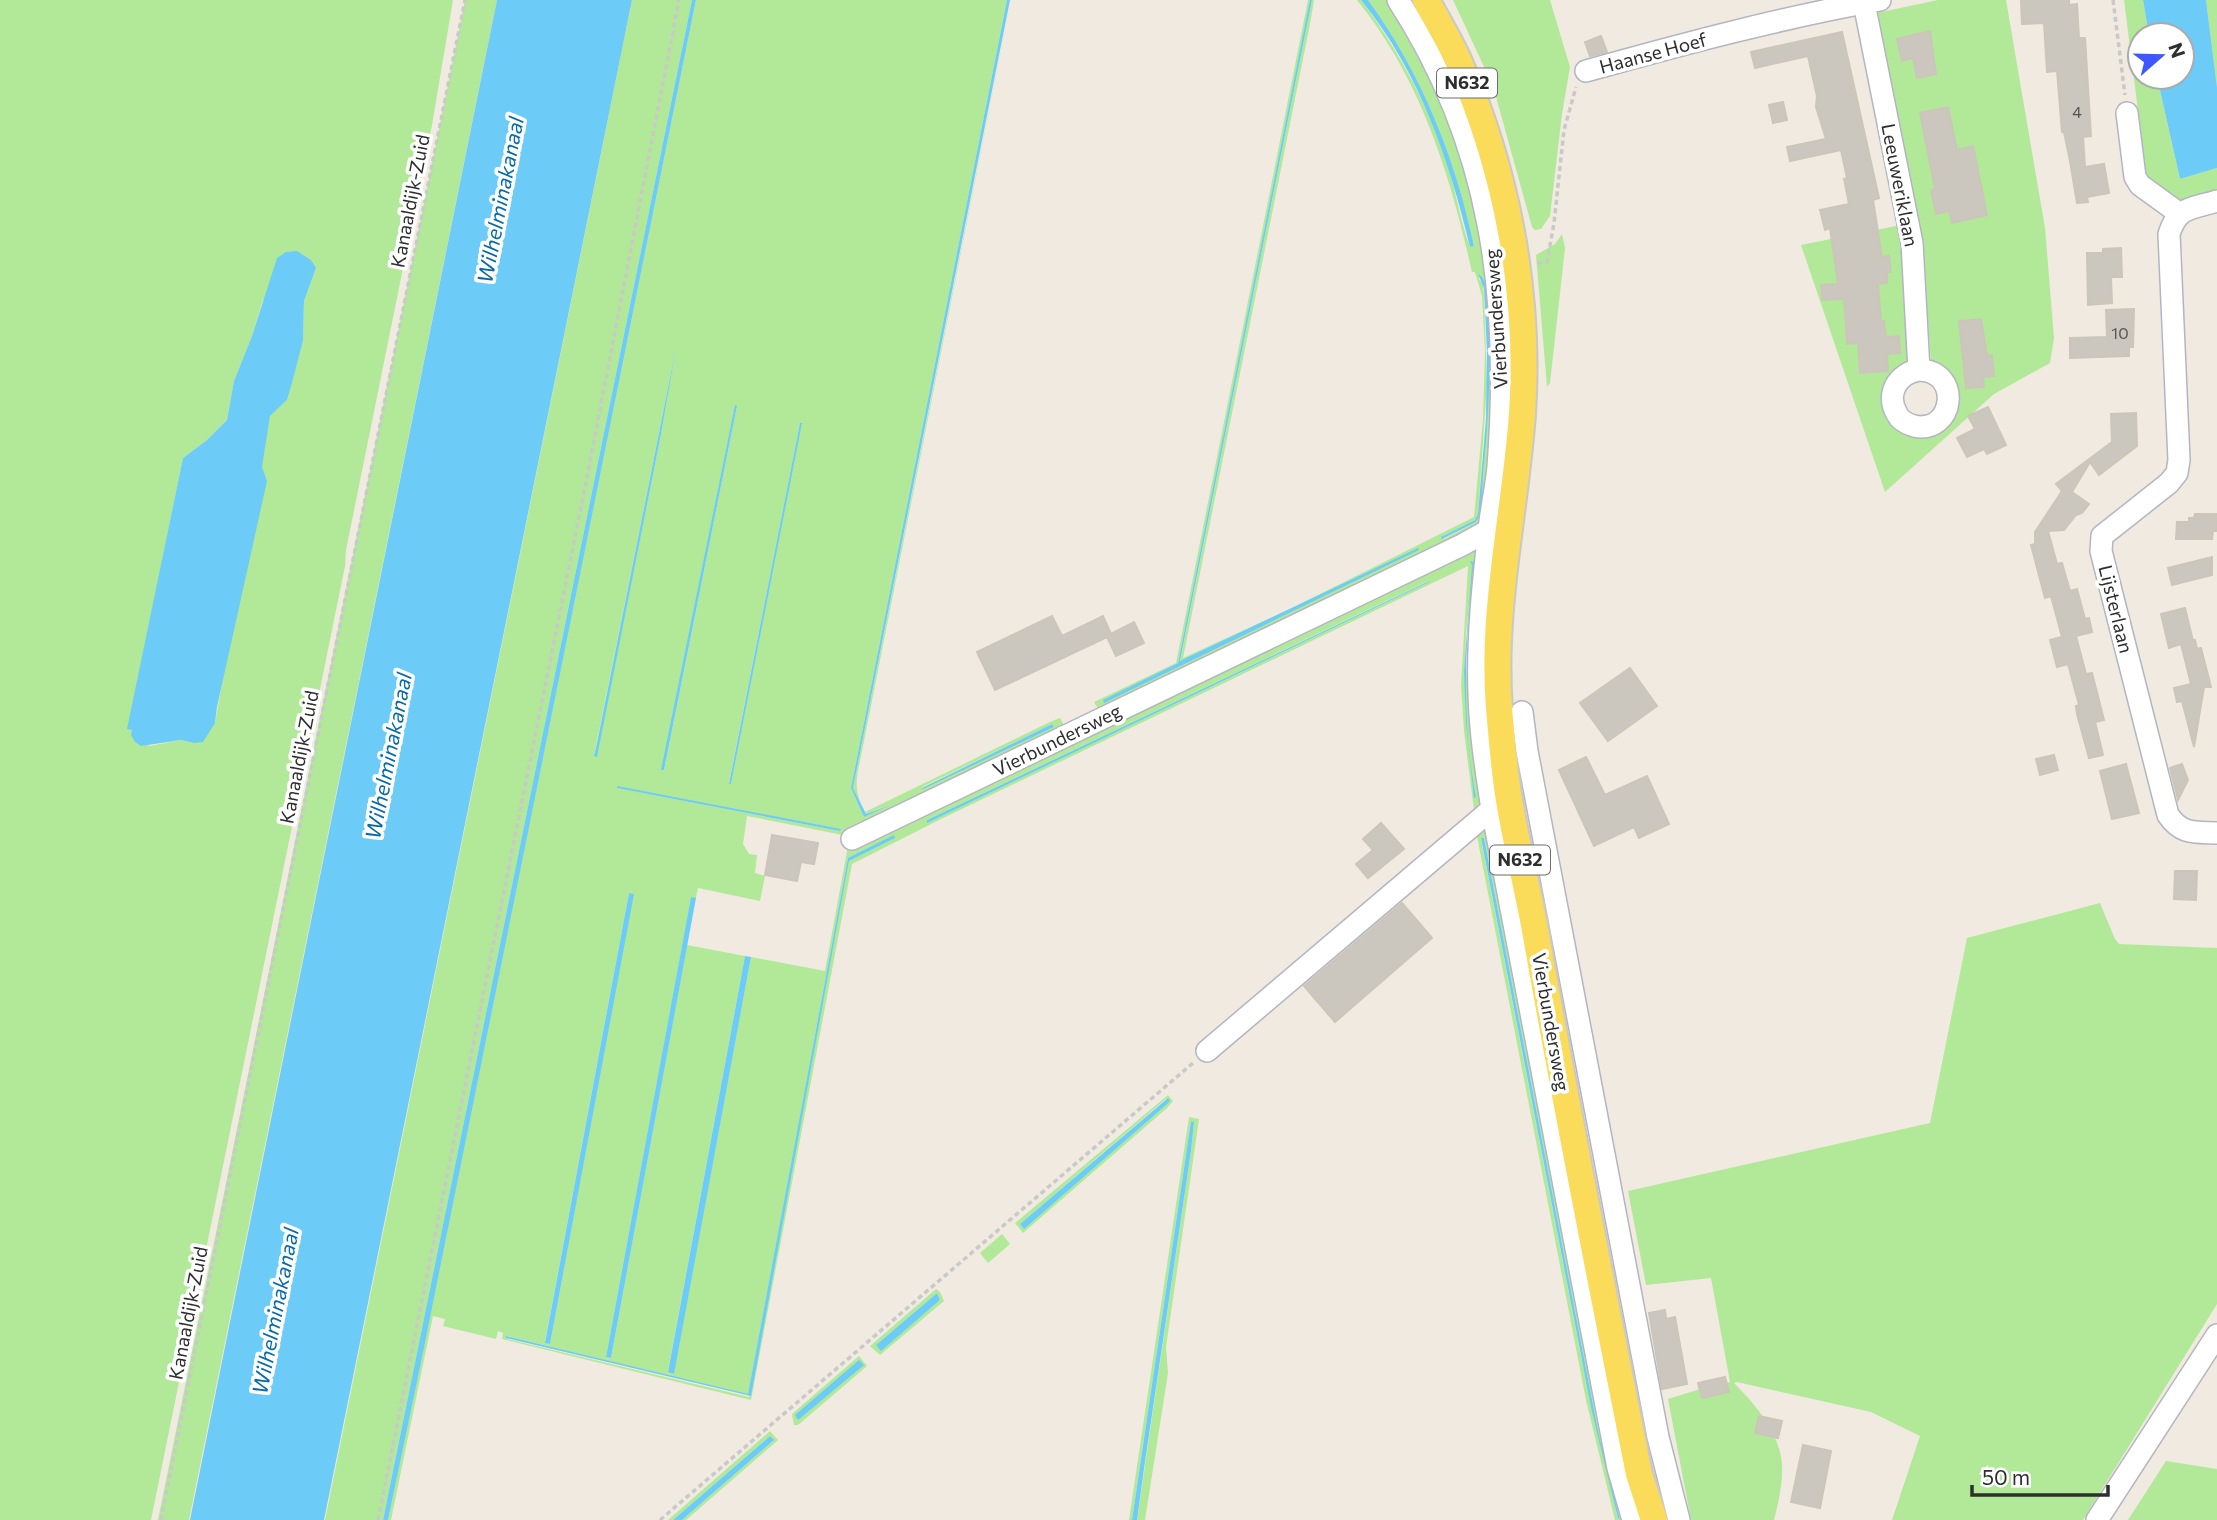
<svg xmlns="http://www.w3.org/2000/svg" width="2217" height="1520" font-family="Commissioner,sans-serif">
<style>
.green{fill:#b1e999;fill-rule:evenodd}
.water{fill:#6dccf7}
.building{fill:#cbc7bf;stroke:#ccc6b9;stroke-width:2}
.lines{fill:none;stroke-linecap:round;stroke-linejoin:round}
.minor-casing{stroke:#b4b5c2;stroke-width:24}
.major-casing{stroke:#c9c9c9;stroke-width:30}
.path{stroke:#c9c9c9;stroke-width:3.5;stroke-dasharray:5 3.5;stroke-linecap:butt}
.minor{stroke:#fff;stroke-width:21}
.major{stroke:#fadc5a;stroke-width:26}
.labels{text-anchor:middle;stroke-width:7;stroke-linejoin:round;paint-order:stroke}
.number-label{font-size:16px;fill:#555452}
.shield{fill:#fff;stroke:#6d6d6d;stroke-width:2}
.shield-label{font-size:18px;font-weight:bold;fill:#2e2e2e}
.street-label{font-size:19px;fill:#2e2e2e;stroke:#fff}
.water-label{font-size:21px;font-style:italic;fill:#046aab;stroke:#fff}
</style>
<rect width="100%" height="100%" fill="#f0eae0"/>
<path class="green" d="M 0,0 L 453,0 L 432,125 L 346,550 L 345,566 L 151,1520 L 0,1520 ZM 316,268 L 304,301 L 303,341 L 287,400 L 270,415 L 215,723 L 194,743 L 181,740 L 149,746 L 132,729 L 128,729 L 183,458 L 207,440 L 227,420 L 234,381 L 252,336 L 263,300 Z
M 465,0 L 497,0 L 189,1520 L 158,1520 Z
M 632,0 L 692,0 L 383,1520 L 325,1520 Z
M 696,0 L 1007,0 L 851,788 L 864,817 L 890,804 L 866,814 L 853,788 L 1011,0 L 862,751 C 857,776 852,788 865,812 L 1052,721 L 1060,718 L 1064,725 L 1060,735 L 843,835 L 747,816 L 743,844 L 749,854 L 757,855 L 755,873 L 765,876 L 760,901 L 698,888 L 696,898 L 691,898 L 606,1357 L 611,1358 L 687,945 L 745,956 L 668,1371 L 673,1374 L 751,957 L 825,971 L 848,846 L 1484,540 L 1486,805 L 1475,818 L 1464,731 L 1461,685 L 1468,566 L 939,820 L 852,864 L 751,1400 L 502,1339 L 503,1333 L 498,1331 L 496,1339 L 443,1326 L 445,1319 L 433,1316 L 391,1520 L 388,1520 ZM 677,343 L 661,434 L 598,748 L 594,756 ZM 735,406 L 737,406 L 664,770 L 662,769 ZM 800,423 L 801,423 L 731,784 L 729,783 ZM 1474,562 L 1465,692 L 1466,633 ZM 1428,581 L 1429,582 L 928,822 L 927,820 ZM 1052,724 L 1054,727 L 922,788 L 922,787 ZM 617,787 L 840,829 L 840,831 L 618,788 ZM 895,838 L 849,861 L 749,1397 L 507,1339 L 507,1336 L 748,1395 L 848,858 ZM 629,893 L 633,894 L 550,1344 L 545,1342 Z
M 1308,0 L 1310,0 L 1309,7 L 1178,663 L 1103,701 L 1105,702 L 1418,549 L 1180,662 L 1312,0 L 1314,0 L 1310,24 L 1183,658 L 1290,609 L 1474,517 L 1483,419 L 1485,352 L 1482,296 L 1475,272 L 1472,272 C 1450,174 1421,79 1357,0 L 1361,0 L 1365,5 C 1400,54 1428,105 1447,163 C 1456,191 1460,221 1470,247 L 1474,246 C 1452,150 1424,80 1368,0 L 1392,0 L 1401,14 L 1467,160 L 1496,328 L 1485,530 L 1107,712 L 1098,709 L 1094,702 L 1176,663 ZM 1482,277 L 1487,299 L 1489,387 L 1480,509 L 1476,522 L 1444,539 L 1442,537 L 1475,520 L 1478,514 L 1487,384 L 1484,296 L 1483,284 L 1478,278 Z
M 1453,0 L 1550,0 L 1570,67 L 1562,114 L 1550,216 L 1541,229 L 1535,230 L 1532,227 L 1493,86 Z
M 1938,0 L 2006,0 L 2045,228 L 2054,338 L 2050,363 L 1994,394 L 1885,492 L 1801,245 L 1901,225 L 1910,362 C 1883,374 1891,391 1890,417 L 1952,418 C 1964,394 1954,374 1931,362 L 1922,241 L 1872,14 Z
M 2124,0 L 2143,0 L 2149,35 L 2140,35 L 2140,77 L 2157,77 L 2180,179 L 2217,168 L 2217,195 L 2179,205 L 2147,182 Z
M 2206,0 L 2217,0 L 2217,87 Z
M 1562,234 L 1565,248 L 1550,383 L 1547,387 L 1536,255 L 1555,244 Z
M 1485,825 L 1628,1520 L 1620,1520 L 1599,1436 L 1484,838 L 1481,839 L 1581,1356 L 1618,1520 L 1615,1520 L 1586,1400 L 1476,831 Z
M 2100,903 L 2115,939 L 2119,944 L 2217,948 L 2217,1304 L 2083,1520 L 1892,1520 L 1920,1436 L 1871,1412 L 1737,1382 L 1734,1383 C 1755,1404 1781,1434 1782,1466 C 1783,1484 1778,1503 1774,1520 L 1691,1520 L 1668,1399 L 1710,1386 L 1730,1382 L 1711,1278 L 1646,1285 L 1628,1191 L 1930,1123 L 1967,938 Z
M 1168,1095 L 1173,1101 L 1167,1108 L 1023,1233 L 1015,1223 ZM 1167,1098 L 1165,1106 L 1024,1228 L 1020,1224 Z
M 1189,1117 L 1199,1119 L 1166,1347 L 1168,1373 L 1145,1520 L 1137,1520 L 1191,1151 L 1194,1122 L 1191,1121 L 1132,1520 L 1129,1520 Z
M 1002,1234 L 1010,1244 L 988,1263 L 980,1253 Z
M 936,1289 L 940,1292 L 944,1301 L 880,1355 L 870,1346 ZM 937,1293 L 940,1300 L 881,1350 L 876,1345 Z
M 859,1356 L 867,1366 L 798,1425 L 794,1425 L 792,1414 Z
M 770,1431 L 778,1440 L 686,1520 L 682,1520 L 773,1441 L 770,1436 L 673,1520 L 668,1520 Z
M 2166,1461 L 2217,1469 L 2217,1520 L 2128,1520 Z"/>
<path class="water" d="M 497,0 L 632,0 L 324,1520 L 190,1520 Z
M 692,0 L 696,0 L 421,1362 L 388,1520 L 383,1520 Z
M 1007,0 L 1010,0 L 853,788 L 866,814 L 890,805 L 864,817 L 851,788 Z
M 1310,0 L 1312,0 L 1180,661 L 1418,548 L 1419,550 L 1104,703 L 1103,700 L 1178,663 Z
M 1361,0 L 1368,0 C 1422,74 1455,157 1474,246 L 1470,247 C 1449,159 1419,71 1361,0 Z
M 2143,0 L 2206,0 L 2217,87 L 2217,168 L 2180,179 L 2157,77 L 2182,77 L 2182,35 L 2149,35 Z
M 297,251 L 311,260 L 316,268 L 304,301 L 303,341 L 292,383 L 287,400 L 270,416 L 262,467 L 267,481 L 217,707 L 215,723 L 203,742 L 194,743 L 181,740 L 141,746 L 135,742 L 131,735 L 132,730 L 127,729 L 183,458 L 207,440 L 227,420 L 234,381 L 252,336 L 277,258 L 286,252 Z
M 1478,274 L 1482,277 L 1486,285 C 1493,348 1489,412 1483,475 C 1482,489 1483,510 1476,522 L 1442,539 L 1441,537 L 1475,520 L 1478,514 L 1486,419 L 1487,351 L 1484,288 Z
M 677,343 L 661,434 L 597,757 L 594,756 L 597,743 Z
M 735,405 L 737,406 L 664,770 L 661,770 Z
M 800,423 L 802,423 L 731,784 L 729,784 Z
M 1470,561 L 1474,562 C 1465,640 1461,720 1476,797 L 1474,798 L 1466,723 L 1464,672 L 1472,565 Z
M 1429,581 L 1429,582 L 927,823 L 927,820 Z
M 1052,724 L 1054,727 L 923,789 L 922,788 Z
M 617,786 L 841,829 L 840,831 L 617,788 Z
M 894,835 L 895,838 L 849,861 L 751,1396 L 506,1338 L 506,1336 L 748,1394 L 848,858 Z
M 1481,838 L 1484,838 L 1599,1436 L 1620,1520 L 1618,1519 L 1592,1412 Z
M 629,893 L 634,894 L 550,1344 L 545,1343 Z
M 691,897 L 696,898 L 611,1358 L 606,1357 Z
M 745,956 L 751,957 L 674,1374 L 668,1372 Z
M 1168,1098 L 1170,1101 L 1165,1106 L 1024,1229 L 1020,1224 Z
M 1191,1121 L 1194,1122 L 1191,1151 L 1144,1469 L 1137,1520 L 1132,1520 Z
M 937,1293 L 940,1300 L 881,1351 L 876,1345 Z
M 859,1360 L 864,1365 L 798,1420 L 795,1415 Z
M 770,1436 L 774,1440 L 682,1520 L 673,1520 Z"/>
<path class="building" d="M 2021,0 L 2069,0 L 2069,5 L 2077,4 L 2079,38 L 2085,38 L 2091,136 L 2083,137 L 2085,167 L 2104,164 L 2109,193 L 2087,197 L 2088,202 L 2077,203 L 2070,161 L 2064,132 L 2062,132 L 2057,71 L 2047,72 L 2044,23 L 2022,24 Z
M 1930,31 L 1936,74 L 1917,78 L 1913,58 L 1902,61 L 1897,39 Z
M 1842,32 L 1879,198 L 1873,200 L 1882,257 L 1889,256 L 1891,272 L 1887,272 L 1887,283 L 1878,284 L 1881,321 L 1884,321 L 1886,337 L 1899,336 L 1900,353 L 1887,354 L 1888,371 L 1860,373 L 1858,343 L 1847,344 L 1844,299 L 1822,300 L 1821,285 L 1838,284 L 1830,228 L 1825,230 L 1820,210 L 1849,204 L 1844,179 L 1847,178 L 1841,150 L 1790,161 L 1787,147 L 1826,139 L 1816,107 L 1817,96 L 1808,56 L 1755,68 L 1751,52 Z
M 1601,36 L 1607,52 L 1590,56 L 1585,42 Z
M 1783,102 L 1787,120 L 1773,123 L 1769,105 Z
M 1948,107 L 1957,150 L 1973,146 L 1987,215 L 1952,223 L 1949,211 L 1936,214 L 1931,190 L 1935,189 L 1920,113 Z
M 2121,248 L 2122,277 L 2111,277 L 2112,303 L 2088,305 L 2087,253 L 2103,253 L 2103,249 Z
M 2134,309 L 2133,347 L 2129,347 L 2129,356 L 2070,358 L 2070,338 L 2107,337 L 2106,310 Z
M 1981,319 L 1987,356 L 1992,355 L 1994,376 L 1983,377 L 1984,387 L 1966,388 L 1959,321 Z
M 1988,407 L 2006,445 L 1987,454 L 1984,449 L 1967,457 L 1957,438 L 1975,429 L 1968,416 Z
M 2136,413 L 2137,446 L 2099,475 L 2090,462 L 2072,492 L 2089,504 L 2082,513 L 2076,515 L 2064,530 L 2048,531 L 2057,564 L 2062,563 L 2070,591 L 2077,589 L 2085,619 L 2089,618 L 2092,632 L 2076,636 L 2086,674 L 2092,673 L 2104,720 L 2095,722 L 2103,755 L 2089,758 L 2077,714 L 2076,706 L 2079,705 L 2068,664 L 2057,667 L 2050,640 L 2062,637 L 2051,596 L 2045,598 L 2031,545 L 2035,544 L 2035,532 L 2062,491 L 2056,484 L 2112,442 L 2111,414 Z
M 2195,514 L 2217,514 L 2217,531 L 2213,531 L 2212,539 L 2176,539 L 2177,522 L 2189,522 L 2189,518 L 2194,518 Z
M 2212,557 L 2212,575 L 2172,585 L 2168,568 Z
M 2185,608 L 2193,641 L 2195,640 L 2197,649 L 2201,648 L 2211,687 L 2204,687 L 2194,747 L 2182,701 L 2177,702 L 2174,688 L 2191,684 L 2181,644 L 2169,648 L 2161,614 Z
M 1052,616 L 1062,636 L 1103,616 L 1111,634 L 1134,622 L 1144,643 L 1116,656 L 1107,637 L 995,690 L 977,652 Z
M 1630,668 L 1657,706 L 1608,741 L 1580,703 Z
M 2054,755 L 2058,770 L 2040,775 L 2036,759 Z
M 1586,757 L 1605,795 L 1647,776 L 1669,824 L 1639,838 L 1634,827 L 1594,846 L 1559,770 Z
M 2126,764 L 2139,813 L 2112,819 L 2100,771 Z
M 2182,764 L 2188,780 L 2178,800 L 2170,768 Z
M 1381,823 L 1404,849 L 1368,878 L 1356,864 L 1373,850 L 1363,839 Z
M 772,835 L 818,843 L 814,864 L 801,862 L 797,881 L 765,875 Z
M 2175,871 L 2197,871 L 2196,900 L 2174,899 Z
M 1402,903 L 1432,938 L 1335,1022 L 1304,986 Z
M 1665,1310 L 1666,1319 L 1675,1317 L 1687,1384 L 1662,1389 L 1649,1313 Z
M 1725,1377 L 1729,1392 L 1702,1398 L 1698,1383 Z
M 1759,1416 L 1782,1421 L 1778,1438 L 1755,1433 Z
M 1803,1445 L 1831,1451 L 1820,1508 L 1791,1502 Z"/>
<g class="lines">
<g class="minor-casing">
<path id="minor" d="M 1398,0 C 1492,145 1511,298 1498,467 C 1496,488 1491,509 1489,530 C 1483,584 1477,639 1479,694 C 1480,732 1486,771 1492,809 L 1618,1468 L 1633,1520
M 1864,3 L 1912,243 L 1919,370 C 1898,373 1885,394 1897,414 C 1900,420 1907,424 1914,426 C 1954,435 1963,371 1919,370
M 1586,71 C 1683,44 1780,18 1880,0
M 2127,113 L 2135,177 L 2140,185 L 2180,214
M 2217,201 C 2191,209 2178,206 2169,234 L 2179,460 L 2177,473 L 2169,483 L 2102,536 L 2101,551 L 2168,815 C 2182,835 2194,832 2217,833
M 1522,712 L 1527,751 L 1658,1437 L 1679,1520
M 852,839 L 1462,545 L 1498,525
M 1207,1051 L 1492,809 L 1503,804
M 2097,1520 L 2217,1335"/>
</g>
<g class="major-casing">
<path id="major" d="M 1426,0 C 1437,20 1449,40 1458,60 C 1507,171 1530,294 1522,414 C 1515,512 1491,610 1499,708 C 1502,740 1504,774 1510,806 C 1518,853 1530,899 1538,947 C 1569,1123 1604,1299 1639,1474 L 1654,1520"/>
</g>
<path class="path" d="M 2113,0 L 2125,95
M 1537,263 L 1547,262 L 1554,223 L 1564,130 L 1576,87
M 161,1520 L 465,0
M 378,1520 L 585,487 L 679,0
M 660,1520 L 1193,1063"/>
<use href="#minor" class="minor"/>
<use href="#major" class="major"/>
</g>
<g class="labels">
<g class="number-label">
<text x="2077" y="118">4</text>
<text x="2120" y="339">10</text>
</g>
<g class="shield">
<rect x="1437" y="68.5" width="60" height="29" rx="5"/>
<rect x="1490" y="845.5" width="60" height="29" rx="5"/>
</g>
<g class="shield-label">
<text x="1467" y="89">N632</text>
<text x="1520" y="866">N632</text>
</g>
<g class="street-label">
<text transform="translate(1653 53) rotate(-15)" y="7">Haanse Hoef</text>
<text transform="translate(1900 185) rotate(79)" y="7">Leeuweriklaan</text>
<text transform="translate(410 201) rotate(-79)" y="7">Kanaaldijk-Zuid</text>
<text transform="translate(1496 319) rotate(-94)" y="7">Vierbundersweg</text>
<text transform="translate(2116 609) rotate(76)" y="7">Lijsterlaan</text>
<text transform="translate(1057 740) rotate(-26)" y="7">Vierbundersweg</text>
<text transform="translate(299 757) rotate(-79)" y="7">Kanaaldijk-Zuid</text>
<text transform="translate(1551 1022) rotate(80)" y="7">Vierbundersweg</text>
<text transform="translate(188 1313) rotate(-79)" y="7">Kanaaldijk-Zuid</text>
</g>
<g class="water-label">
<text transform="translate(501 200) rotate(-79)" y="7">Wilhelminakanaal</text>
<text transform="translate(389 756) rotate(-79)" y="7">Wilhelminakanaal</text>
<text transform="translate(276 1311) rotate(-79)" y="7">Wilhelminakanaal</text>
</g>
</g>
<g transform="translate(2161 56) rotate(70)"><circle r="33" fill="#ffffff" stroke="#ababab" stroke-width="2"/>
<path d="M0-5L12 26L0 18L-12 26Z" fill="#3d58ff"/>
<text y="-10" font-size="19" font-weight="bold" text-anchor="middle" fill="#2e2e2e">N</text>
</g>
<path d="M1972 1485v10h136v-10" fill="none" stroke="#2e2e2e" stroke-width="3.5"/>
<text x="1982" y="1485" font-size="21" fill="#2e2e2e" stroke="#ffffff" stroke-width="5" paint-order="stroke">50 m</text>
</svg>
